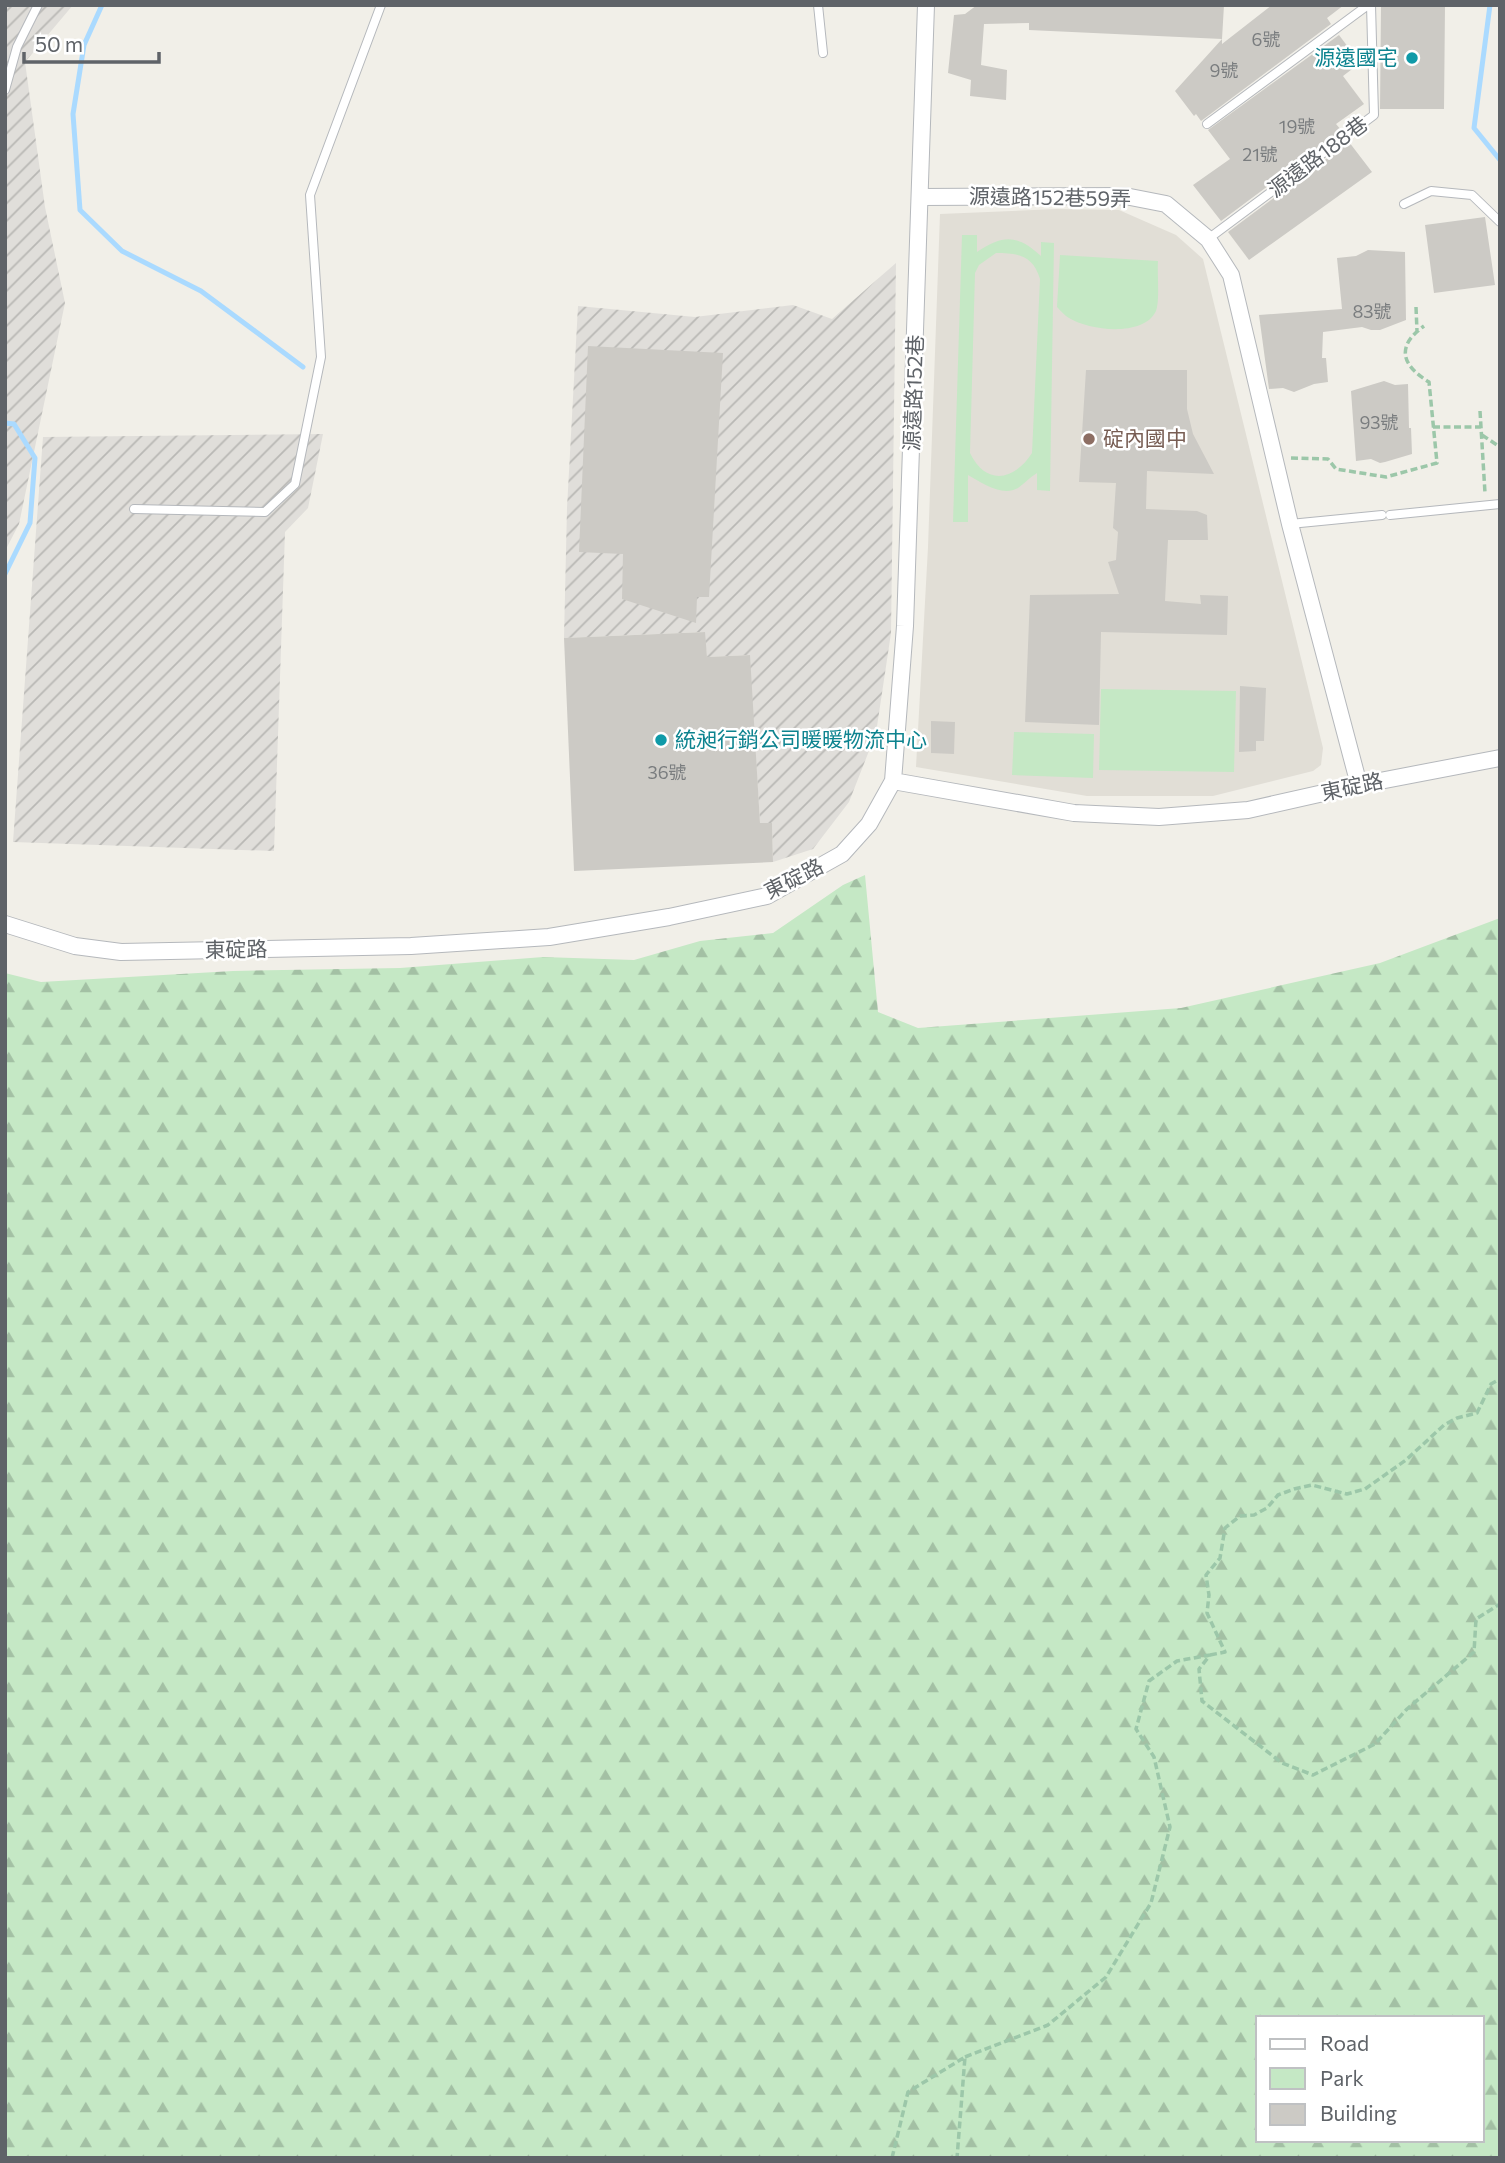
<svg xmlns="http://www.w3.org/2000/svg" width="1505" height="2163" font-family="Commissioner,'Noto Sans TC',sans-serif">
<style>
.industrial{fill:url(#industrial-furrows)}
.education{fill:#e1ded6}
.green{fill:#c5e8c5;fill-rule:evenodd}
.forest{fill:url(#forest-firs);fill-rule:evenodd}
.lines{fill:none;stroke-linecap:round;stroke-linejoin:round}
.stream{stroke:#aadaff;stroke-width:5}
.building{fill:#cccac5}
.lane-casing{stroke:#b5b8bc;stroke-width:10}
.street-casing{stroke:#b5b8bc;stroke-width:18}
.path{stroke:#9cc7a9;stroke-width:3.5;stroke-dasharray:7 3.5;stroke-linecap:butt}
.lane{stroke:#fff;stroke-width:8}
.street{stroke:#fff;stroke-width:16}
.culture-dot{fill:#0f9aa8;stroke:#fff;stroke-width:2.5}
.education-dot{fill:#8d6e63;stroke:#fff;stroke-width:2.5}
.labels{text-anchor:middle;stroke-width:5;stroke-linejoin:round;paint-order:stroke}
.number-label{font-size:18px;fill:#7a7d7f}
.culture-label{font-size:21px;fill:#0d838f;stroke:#fff;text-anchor:end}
.street-label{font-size:21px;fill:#5f6368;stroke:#fff}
.education-label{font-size:21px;fill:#785e54;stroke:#fff;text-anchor:start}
</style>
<defs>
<pattern id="industrial-furrows" width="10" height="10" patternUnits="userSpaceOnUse" patternTransform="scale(1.75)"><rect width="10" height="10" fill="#e0deda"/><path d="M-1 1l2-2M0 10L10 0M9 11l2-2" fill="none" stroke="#b9b8b5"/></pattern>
<pattern id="forest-firs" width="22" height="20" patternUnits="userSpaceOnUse" patternTransform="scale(1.75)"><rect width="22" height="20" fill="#c5e8c5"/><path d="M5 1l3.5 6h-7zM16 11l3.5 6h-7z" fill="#a3c0a4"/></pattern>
</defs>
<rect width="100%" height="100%" fill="#f1efe8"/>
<path class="industrial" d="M 5,5 L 73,5 L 25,62 L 45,207 L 65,303 L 19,524 L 5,551 Z
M 896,263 L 891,633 L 876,733 L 849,802 L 813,849 L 773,862 L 772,824 L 760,823 L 749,655 L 707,657 L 704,632 L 564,638 L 567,508 L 578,306 L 695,317 L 793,305 L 832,319 Z
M 323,434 L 308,508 L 285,532 L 274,851 L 13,842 L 43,437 Z"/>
<path class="education" d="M 1057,209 L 1119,210 L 1176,235 L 1203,259 L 1323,748 L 1321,765 L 1313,771 L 1213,796 L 1087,796 L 916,767 L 928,547 L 940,214 Z"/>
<path class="green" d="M 962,235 L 977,235 L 977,252 C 1003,235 1017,234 1041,256 L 1041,242 L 1054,243 L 1050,491 L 1037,490 L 1037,473 C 1030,477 1024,484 1018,488 C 1002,497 982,483 968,475 L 968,522 L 953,522 ZM 996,253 C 1019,253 1033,256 1040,279 L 1032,453 C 1014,481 986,486 970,453 L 975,273 L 979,265 Z
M 1060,255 L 1158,261 C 1157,273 1160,300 1156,311 C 1144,337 1090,331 1069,318 C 1065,316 1061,311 1057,307 Z
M 1101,689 L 1236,691 L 1234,772 L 1099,770 Z
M 1014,732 L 1094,734 L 1093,778 L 1012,775 Z"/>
<path class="forest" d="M 865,875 L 878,1012 L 918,1028 L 1181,1008 L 1380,963 L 1500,918 L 1500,2158 L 5,2158 L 5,973 L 41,982 L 233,971 L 400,968 L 543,957 L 634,960 L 700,941 L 773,933 L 843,885 ZM 1258,2018 L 1482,2018 L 1482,2140 L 1258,2140 Z"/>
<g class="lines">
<path class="stream" d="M 102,5 L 84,45 L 73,114 L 80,210 L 122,251 L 201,291 L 303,367
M 1490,5 L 1474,128 L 1500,160
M 5,423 L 14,424 L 35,458 L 30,523 L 5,574"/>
</g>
<path class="building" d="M 977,5 L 1224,5 L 1222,39 L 1029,30 L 1029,23 L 984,24 L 981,65 L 1007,70 L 1006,100 L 970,96 L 971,80 L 948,73 L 954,15 L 965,14 Z
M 1272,5 L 1344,5 L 1327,18 L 1331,24 L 1201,121 L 1196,114 L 1194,116 L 1175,91 L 1222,39 L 1222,44 Z
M 1381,6 L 1445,6 L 1444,109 L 1380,109 Z
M 1339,35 L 1360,63 L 1343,76 L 1364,104 L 1336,124 L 1342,131 L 1221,221 L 1193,185 L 1230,159 L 1208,130 Z
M 1349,142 L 1372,172 L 1249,260 L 1228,232 Z
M 1485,217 L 1495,285 L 1434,293 L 1425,225 Z
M 1368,250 L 1405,252 L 1406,320 L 1380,330 L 1371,330 L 1362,327 L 1323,332 L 1322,358 L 1326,358 L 1328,382 L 1314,384 L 1294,392 L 1283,388 L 1269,389 L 1259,315 L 1342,309 L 1337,258 L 1356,256 Z
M 588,346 L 723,353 L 709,597 L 697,597 L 696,623 L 622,599 L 623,554 L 579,552 Z
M 1086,370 L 1187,370 L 1187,409 L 1193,434 L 1214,474 L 1147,471 L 1146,509 L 1197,511 L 1207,515 L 1208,540 L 1168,540 L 1165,601 L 1201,604 L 1200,595 L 1228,596 L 1227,635 L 1101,632 L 1099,725 L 1025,722 L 1030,595 L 1119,594 L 1108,562 L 1116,560 L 1118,532 L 1113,528 L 1116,483 L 1079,482 Z
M 1384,381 L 1395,385 L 1408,384 L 1409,428 L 1411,428 L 1412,454 L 1385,462 L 1380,463 L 1371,459 L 1356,461 L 1351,391 Z
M 705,632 L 707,657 L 750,655 L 760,823 L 772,823 L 773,862 L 574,871 L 564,638 Z
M 1240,686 L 1266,688 L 1264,741 L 1256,741 L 1256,751 L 1239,752 Z
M 931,721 L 955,722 L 954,754 L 931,753 Z"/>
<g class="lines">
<g class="lane-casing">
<path id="lane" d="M 818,5 L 823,53
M 5,90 L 17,47 L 38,5
M 1207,124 L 1368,5
M 1404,204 L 1431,191 L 1472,195 L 1500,222
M 1208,239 L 1374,115 L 1371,5
M 134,509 L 265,512 L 295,484 L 321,357 L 310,195 L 381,5
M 1390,515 L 1500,504
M 1290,524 L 1382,515"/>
</g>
<g class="street-casing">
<path id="street" d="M 921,197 L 1125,196 L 1166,204 L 1208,239 L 1231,275 L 1290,524 L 1359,785
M 893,781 L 1074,813 L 1159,817 L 1248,810 L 1359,785 L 1500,758
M 5,924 L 75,946 L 121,952 L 411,946 L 549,937 L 669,917 L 767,896 L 842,854 L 869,824 L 893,781 L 905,626 L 926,5"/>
</g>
<path class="path" d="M 1416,307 L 1417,331
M 1480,411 L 1485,493
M 1433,427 L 1481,427
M 1482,435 L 1500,447
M 1291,458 L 1328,459 L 1336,469 L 1386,477 L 1437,463 L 1429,382 C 1401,365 1396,346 1424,326
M 1210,1655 L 1225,1652 L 1207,1613 L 1209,1595 L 1206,1575 L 1220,1558 L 1225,1528 L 1240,1516 L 1254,1515 L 1267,1508 L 1278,1495 L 1294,1489 L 1312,1485 L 1347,1494 L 1365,1489 L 1406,1460 L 1444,1425 L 1457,1418 L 1477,1413 L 1491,1384 L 1500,1379
M 965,2057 L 1048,2025 L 1106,1977 L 1151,1903 L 1170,1827 L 1154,1757 L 1136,1729 L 1149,1681 L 1177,1661 L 1210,1655 L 1199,1669 L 1202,1701 L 1282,1763 L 1313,1775 L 1375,1744 L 1407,1709 L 1474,1652 L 1476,1619 L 1500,1604
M 892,2158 L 908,2092 L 965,2057 L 957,2158"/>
<use href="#lane" class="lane"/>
<use href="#street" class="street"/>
</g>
<g class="culture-dot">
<circle cx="1412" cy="58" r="7"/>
<circle cx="661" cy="740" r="7"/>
</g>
<circle class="education-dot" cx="1089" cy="439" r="7"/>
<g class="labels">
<g class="number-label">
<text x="1266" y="46">6號</text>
<text x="1224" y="77">9號</text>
<text x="1297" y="133">19號</text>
<text x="1260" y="161">21號</text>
<text x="1372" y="318">83號</text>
<text x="1379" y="429">93號</text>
<text x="667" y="779">36號</text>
</g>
<g class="culture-label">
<text x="1398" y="65">源遠國宅</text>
<text x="675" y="747" text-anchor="start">統昶行銷公司暖暖物流中心</text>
</g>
<g class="street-label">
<text transform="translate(1318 157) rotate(-37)" y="7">源遠路188巷</text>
<text transform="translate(1050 198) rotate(1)" y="7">源遠路152巷59弄</text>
<text transform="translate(914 393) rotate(-88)" y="7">源遠路152巷</text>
<text transform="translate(1352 787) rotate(-12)" y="7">東碇路</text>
<text transform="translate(794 879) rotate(-27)" y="7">東碇路</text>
<text transform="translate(236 950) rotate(-1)" y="7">東碇路</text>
</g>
<g class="education-label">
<text x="1103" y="446">碇內國中</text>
</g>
</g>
<rect width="1505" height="2163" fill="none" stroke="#5f6368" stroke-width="14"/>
<rect x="1256" y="2016" width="228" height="126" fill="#ffffff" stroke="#bfc1c3" stroke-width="2"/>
<rect x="1270" y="2039" width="35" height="10" fill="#ffffff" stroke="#bfc1c3" stroke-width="2"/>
<text x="1320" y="2051" font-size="21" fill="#5f6368">Road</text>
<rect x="1270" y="2068" width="35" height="21" fill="#c5e8c5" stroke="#bfc1c3" stroke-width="2"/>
<text x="1320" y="2086" font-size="21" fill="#5f6368">Park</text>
<rect x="1270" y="2104" width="35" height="21" fill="#cccac5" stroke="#bfc1c3" stroke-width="2"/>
<text x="1320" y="2121" font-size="21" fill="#5f6368">Building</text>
<path d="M24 52v10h135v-10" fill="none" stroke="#5f6368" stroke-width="3.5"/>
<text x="35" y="52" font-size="21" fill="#5f6368" stroke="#ffffff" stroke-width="5" paint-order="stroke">50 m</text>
</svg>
